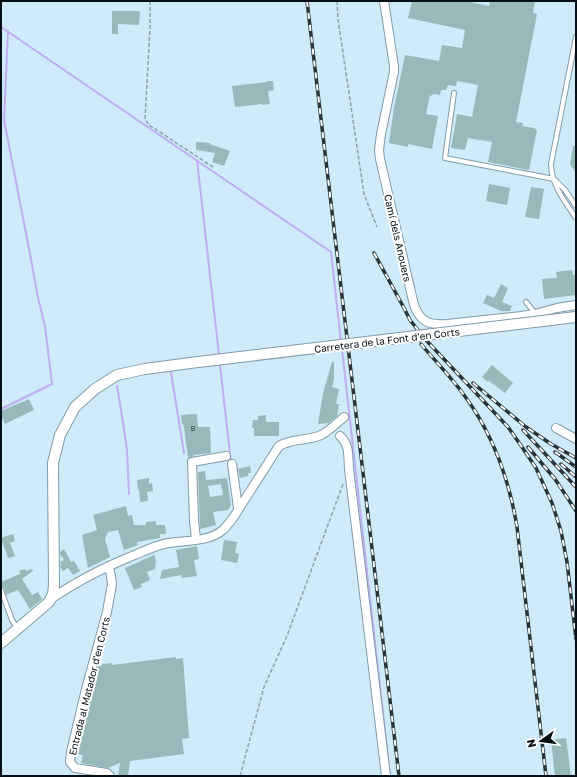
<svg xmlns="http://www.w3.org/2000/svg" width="577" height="777" font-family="'Golos Text',sans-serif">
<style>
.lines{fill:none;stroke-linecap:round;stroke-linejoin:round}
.stream{stroke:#c0adf2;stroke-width:2}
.building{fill:#98b9ba;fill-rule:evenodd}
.service-casing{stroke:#819ba9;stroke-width:6}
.minor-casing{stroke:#819ba9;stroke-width:10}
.tertiary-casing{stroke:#819ba9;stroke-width:12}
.path{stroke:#8ca0ac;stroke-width:1.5;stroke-dasharray:4 2;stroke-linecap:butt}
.service{stroke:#fff;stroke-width:4}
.minor{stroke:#fff;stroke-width:8}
.tertiary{stroke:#fff;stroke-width:10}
.rail-casing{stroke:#29353b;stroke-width:3.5}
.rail{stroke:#fff;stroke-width:2;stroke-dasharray:6;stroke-linecap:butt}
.tertiary-bridge-casing{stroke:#819ba9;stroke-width:12;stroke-linecap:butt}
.tertiary-bridge{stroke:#fff;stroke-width:10}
.labels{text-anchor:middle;stroke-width:4;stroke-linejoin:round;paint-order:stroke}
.number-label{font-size:8px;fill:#2a3a3e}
.street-label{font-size:10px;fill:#060f14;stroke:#fff}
</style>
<rect width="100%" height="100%" fill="#cfeaf9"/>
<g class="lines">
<path class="stream" d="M 1,27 L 331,252 L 341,342
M 197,160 L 219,355
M 342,349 L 390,776
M 220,365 L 231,463
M 171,372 L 184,453
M 117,386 L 123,423 L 127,450 L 129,494
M 1,409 L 52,384 L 45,326 L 38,298 L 30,254 L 4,120 L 8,31"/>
</g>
<path class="building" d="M 412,1 L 465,1 L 489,6 L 490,1 L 535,1 L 533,13 L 537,14 L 516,122 L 523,123 L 522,126 L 534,128 L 537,130 L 529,170 L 488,162 L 492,142 L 468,138 L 465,150 L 451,148 L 457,114 L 472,117 L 478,85 L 457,81 L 456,86 L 448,85 L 446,90 L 441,90 L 440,95 L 433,94 L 432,96 L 430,95 L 426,114 L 438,116 L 432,149 L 408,144 L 408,147 L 389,143 L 394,108 L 405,55 L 439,61 L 442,45 L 462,48 L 465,30 L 408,18 Z
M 112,11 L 140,11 L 139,25 L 118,24 L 118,34 L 112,34 Z
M 267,81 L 273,81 L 274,90 L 268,91 L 270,104 L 262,105 L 262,104 L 235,107 L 232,86 L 267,82 Z
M 196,142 L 210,143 L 210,144 L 230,151 L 224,166 L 212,162 L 215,153 L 196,150 Z
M 573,146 L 576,146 L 576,173 L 570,164 Z
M 489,184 L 510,188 L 507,205 L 486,201 Z
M 531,187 L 544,189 L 539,219 L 525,217 Z
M 572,270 L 573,275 L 576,275 L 576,295 L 544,299 L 542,279 L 557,278 L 556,272 Z
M 501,284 L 508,288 L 502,302 L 512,306 L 510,311 L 501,311 L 483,303 L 487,295 L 494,298 Z
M 332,362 L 334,362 L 334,380 L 332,387 L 339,389 L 336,404 L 339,404 L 337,416 L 329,423 L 318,424 L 323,393 Z
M 492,365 L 513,383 L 505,393 L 489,381 L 488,382 L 482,377 Z
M 29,399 L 34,410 L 5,424 L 1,415 L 1,411 Z
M 197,414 L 198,427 L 210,427 L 211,453 L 194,455 L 194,456 L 188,458 L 184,428 L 183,424 L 182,424 L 181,415 Z
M 266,415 L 266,422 L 279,422 L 279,436 L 254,436 L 254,428 L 252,428 L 253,420 L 258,420 L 258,416 Z
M 250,466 L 251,473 L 248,473 L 248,476 L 240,478 L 238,469 Z
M 205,471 L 206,480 L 227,478 L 231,505 L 228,510 L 213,512 L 216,525 L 200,529 L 198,472 ZM 221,484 L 223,495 L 210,497 L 208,486 Z
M 149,478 L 149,484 L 152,483 L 153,491 L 147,492 L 148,501 L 140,502 L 139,489 L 138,490 L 137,480 Z
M 126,506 L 128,516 L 132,515 L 134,525 L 146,525 L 146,522 L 156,521 L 156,525 L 165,525 L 166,534 L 160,534 L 160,538 L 137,542 L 138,545 L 124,550 L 118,530 L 108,532 L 105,539 L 110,557 L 88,568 L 82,535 L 97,530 L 93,515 Z
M 13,534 L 15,541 L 10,543 L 15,556 L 8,558 L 1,538 Z
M 224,540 L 237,542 L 235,553 L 239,554 L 237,563 L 221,560 Z
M 197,546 L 199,559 L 194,560 L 197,576 L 182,578 L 181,575 L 160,579 L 162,570 L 179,567 L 176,550 Z
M 64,549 L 71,562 L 74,561 L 80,571 L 73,575 L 68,568 L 63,571 L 60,567 L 61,565 L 60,562 L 64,560 L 60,554 L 60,552 Z
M 154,555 L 156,560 L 155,569 L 147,572 L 150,580 L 141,584 L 142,587 L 134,590 L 125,568 Z
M 25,569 L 26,571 L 32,569 L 33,571 L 22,579 L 32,595 L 38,592 L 42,599 L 30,609 L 18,590 L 6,595 L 4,588 L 1,586 L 1,582 L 20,574 L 19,571 Z
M 176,657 L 176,659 L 183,658 L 189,738 L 182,739 L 184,754 L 130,761 L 128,776 L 118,776 L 120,763 L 108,768 L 81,763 L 83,755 L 76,754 L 76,753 L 91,693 L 93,693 L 92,687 L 98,666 L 102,666 L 102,664 L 112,663 L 112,665 Z
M 566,738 L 571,776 L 555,776 L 551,740 Z"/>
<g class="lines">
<g class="service-casing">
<path id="service" d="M 576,37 L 551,164 C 551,184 565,202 576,218
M 454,93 L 445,158 L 554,179 L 565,190 L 576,206
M 526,302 L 535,313
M 1,590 L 12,620 L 18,629"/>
</g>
<g class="minor-casing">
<path id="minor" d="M 384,1 L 394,66 L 394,72 L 381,134 L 379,150 L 380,159 L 414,305 C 421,323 429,325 447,324 L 521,316 L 535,314 L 557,308 L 576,305
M 556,428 L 576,439
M 340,436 C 350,445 348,456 349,469 L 386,776
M 232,464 L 238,508
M 196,539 L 194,521 L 192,462 L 226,456
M 109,567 L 111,576 L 112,584 L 107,612 L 86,689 L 71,752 L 70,762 L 75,768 L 107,773 L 110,776
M 51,599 C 77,581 107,566 137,554 C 146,550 155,546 164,544 C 182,540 207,543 223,530 C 227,526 230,522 233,518 L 279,446 C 292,438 308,441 321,435 C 329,431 337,423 344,417"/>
</g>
<g class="tertiary-casing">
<path id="tertiary" d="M 1,643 L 49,602 L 53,594 L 54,586 L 53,463 L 60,435 L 75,407 L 95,389 L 117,375 L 145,369 L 198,362"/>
</g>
<path class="path" d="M 150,1 L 150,28 L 145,119 L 149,125 L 213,167
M 337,1 L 338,19 L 364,194 L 377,227
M 240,776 L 264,687 L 287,636 L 343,484"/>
<use href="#service" class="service"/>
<use href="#minor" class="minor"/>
<use href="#tertiary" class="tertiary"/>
<g class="rail-casing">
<path id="rail" d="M 307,1 L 399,776
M 374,253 L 404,308 L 410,320 L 425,339 L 508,427 L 522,447 L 536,468 L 552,503 L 561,531 L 567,562 L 576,639
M 421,344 C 435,361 451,377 464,395 C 493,434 509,479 517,527 L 546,776
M 473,383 L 526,427 L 551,444 L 576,458
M 523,430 L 576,487
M 528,447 L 555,479 L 576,511
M 555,452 L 576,467
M 561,464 L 576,477"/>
</g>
<use href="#rail" class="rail"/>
<g class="tertiary-bridge-casing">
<path id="tertiary-bridge" d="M 198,362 L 576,317"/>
</g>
<use href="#tertiary-bridge" class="tertiary-bridge"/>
</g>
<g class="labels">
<g class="number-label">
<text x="193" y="431">8</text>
</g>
<g class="street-label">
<text transform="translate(398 238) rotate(77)" y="4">Camí dels Anouers</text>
<text transform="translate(387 340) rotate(-7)" y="4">Carretera de la Font d'en Corts</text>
<text transform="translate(89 686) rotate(-76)" y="4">Entrada al Matador d'en Corts</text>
</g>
</g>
<rect width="577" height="777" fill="none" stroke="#060f14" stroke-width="4"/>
<g transform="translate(541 741) rotate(256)" stroke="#ffffff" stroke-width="3" paint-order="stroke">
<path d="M0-3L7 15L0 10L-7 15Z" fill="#060f14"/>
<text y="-6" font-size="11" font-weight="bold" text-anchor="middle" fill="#060f14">N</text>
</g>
</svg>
